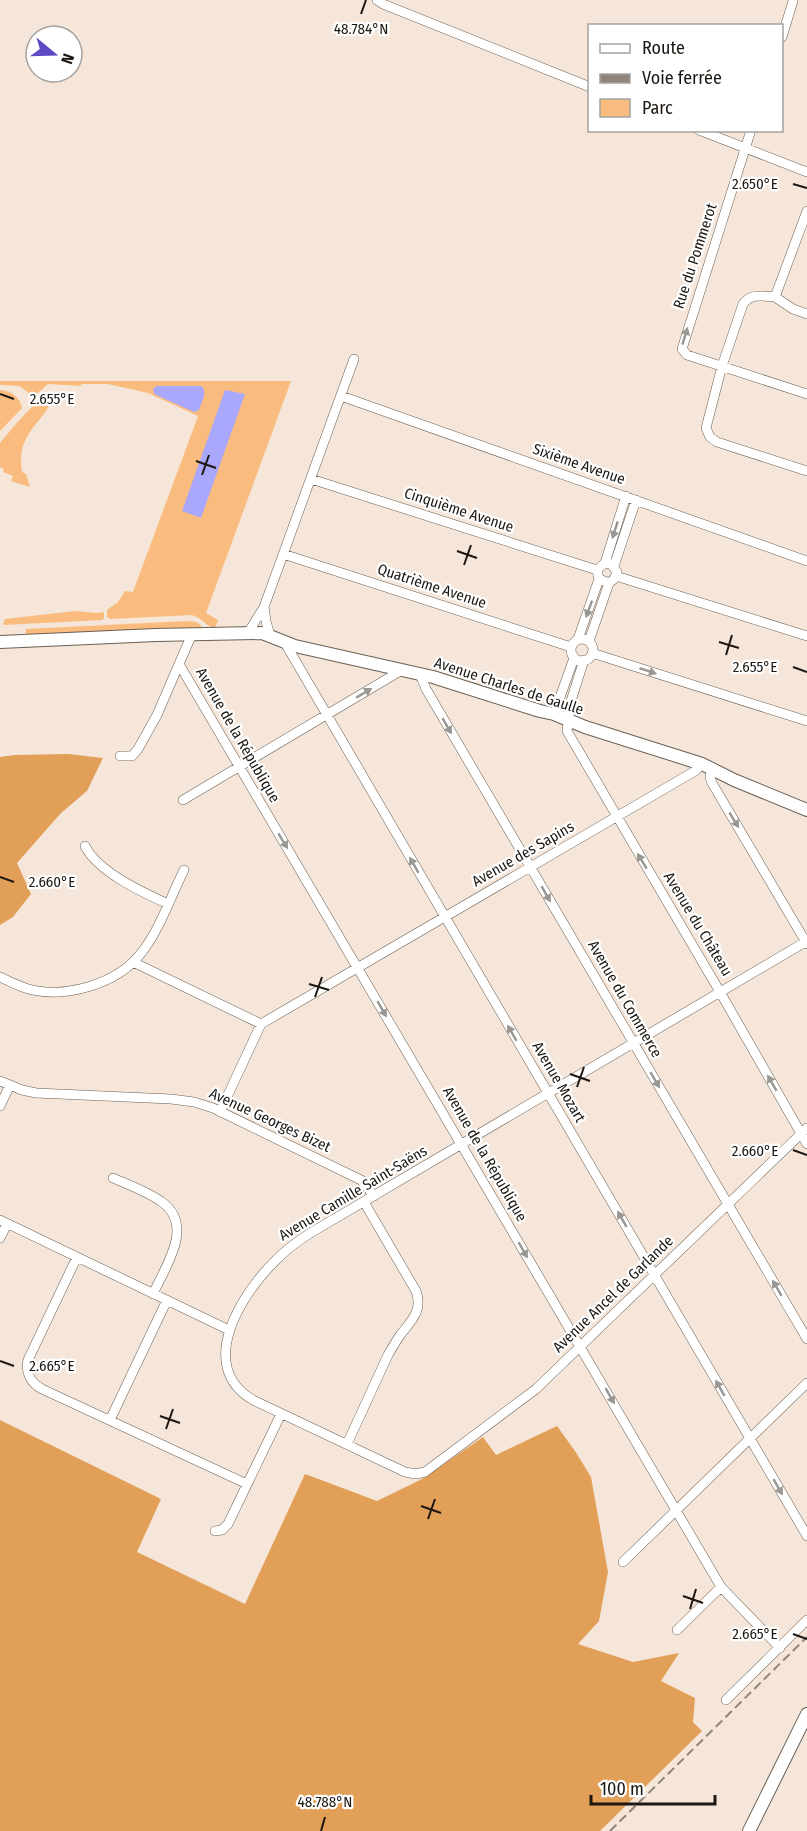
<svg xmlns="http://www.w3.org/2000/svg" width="807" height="1831" font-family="'Fira Sans Condensed',sans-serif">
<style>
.green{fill:#f9bc7e}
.forest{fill:#e29f57}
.water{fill:#aaa8fc}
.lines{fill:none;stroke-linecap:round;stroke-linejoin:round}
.minor-casing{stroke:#6b5f53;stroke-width:10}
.major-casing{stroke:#6b5f53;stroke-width:14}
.minor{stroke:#fff;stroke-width:9}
.major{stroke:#fff;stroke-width:12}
.rail{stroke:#8f857c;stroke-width:2;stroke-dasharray:9 4.5;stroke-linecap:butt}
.oneway{fill:#999794}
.ticks{fill:none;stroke:#1c1712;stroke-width:2}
.labels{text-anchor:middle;stroke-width:4.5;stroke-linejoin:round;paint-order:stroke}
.street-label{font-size:15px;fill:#1c1712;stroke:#fff}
.ticks-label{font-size:15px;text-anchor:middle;fill:#1c1712;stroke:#fff;stroke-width:4.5;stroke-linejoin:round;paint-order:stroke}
</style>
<rect width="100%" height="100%" fill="#f5e6d9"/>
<path class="green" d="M 0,381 L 291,381 L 206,613 L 218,620 L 215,628 C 206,627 203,618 192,615 L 110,619 L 107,617 L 107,610 L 118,602 L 125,591 L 133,592 L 198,416 L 148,393 L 108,384 L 82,384 L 80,386 L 48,384 L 33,397 L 20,386 L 0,385 Z
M 0,390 C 12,391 19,396 22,408 L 0,431 Z
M 49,394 L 53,396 L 53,400 C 38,427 16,436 22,472 L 26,474 L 30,487 L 11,481 L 13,476 L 3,472 L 4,469 L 0,467 L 0,443 C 11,430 35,400 49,394 Z
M 75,611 L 97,613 L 104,612 L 104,618 L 102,620 L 4,625 L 3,624 L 5,619 Z
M 187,621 L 196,622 L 201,625 L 202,630 L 25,637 L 26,629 Z"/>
<path class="forest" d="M 68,754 L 103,758 L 87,791 L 61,813 L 17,863 L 31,894 L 13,917 L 0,925 L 0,757 L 15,755 Z
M 0,1420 L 161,1499 L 137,1552 L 245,1604 L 305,1474 L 377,1501 L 422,1479 L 483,1437 L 496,1455 L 557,1426 L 575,1451 L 591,1477 L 608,1572 L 599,1621 L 578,1644 L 633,1662 L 679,1653 L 661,1681 L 695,1698 L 693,1722 L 702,1731 L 600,1831 L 0,1831 Z"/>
<path class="water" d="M 157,386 L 201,386 L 204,389 L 204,396 L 199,410 L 194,412 L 154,394 L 153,389 Z
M 225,390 L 245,394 L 201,518 L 182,511 Z"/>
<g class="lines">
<g class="minor-casing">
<path id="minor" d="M 377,0 L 383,4 L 590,87
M 782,37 L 793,1
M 699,130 L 807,172
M 751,130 L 682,349 L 687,355 L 807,394
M 807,211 L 775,297 L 793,309 L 807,314
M 775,297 C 762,296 751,293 743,304 L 722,366 L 706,428 L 710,437 L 717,442 L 807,471
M 341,396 L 807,561
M 311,479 L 597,570
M 283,554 L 571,647
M 605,563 L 611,564 L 617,572 L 614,579 L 609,583 L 599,579 L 597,570 L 605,563 L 626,496
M 614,566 L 636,500
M 616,576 L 807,636
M 264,607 L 266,621 L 270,636
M 248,633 L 264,607 L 354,359
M571 650a11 11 0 1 1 22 0a11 11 0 1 1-22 0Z
M 578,639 L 599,579
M 589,641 L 609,583
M 285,643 L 807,1536
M 592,653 L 807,721
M 584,660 L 571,701 L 567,731 L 720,992 L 807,1144
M 179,664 L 721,1587 L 780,1648
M 420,674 L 426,689 L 807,1339
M 554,714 L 574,658
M 120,756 L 132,756 L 138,749 L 157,715 L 192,634
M 712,768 L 710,777 L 712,783 L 807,944
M 183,800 L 402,670
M 85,846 C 98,872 142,892 168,904
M 807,941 L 312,1232 C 299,1240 287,1249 276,1260 C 242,1293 195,1366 253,1400 L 405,1472 L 416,1474 L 425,1472 L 536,1389 L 807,1128
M 133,962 L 261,1024
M 0,977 C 8,981 17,985 25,988 C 64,1000 118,984 142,952 C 160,929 171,896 184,870
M 0,1081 L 22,1090 L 36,1093 L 171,1099 L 194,1102 L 213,1108 L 361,1180 L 374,1196
M 0,1106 L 10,1085
M 220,1112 L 261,1024 L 695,771 L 702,764
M 113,1178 C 129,1185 148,1192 162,1202 C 195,1226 165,1267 153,1294
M 0,1220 L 229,1330
M 0,1238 L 7,1224
M 77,1257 L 28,1360 C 25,1373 31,1383 42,1389 L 247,1484
M 110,1420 L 167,1300
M 347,1444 L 388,1355 C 392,1348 396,1341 401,1334 C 412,1320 423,1310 416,1291 L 364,1202
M 215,1531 L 222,1530 L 228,1524 L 281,1414
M 623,1562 L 807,1383
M 677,1630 L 721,1587
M 726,1700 L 807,1620"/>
</g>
<g class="major-casing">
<path id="major" d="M 0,642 L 156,635 L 262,633 L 295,646 L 433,677 L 540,711 L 554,714 L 585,727 L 702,764 L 734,780 L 807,810
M 749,1831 L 807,1714"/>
</g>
<use href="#minor" class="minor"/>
<use href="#major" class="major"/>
<path class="rail" d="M 610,1831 L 807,1637"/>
</g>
<defs><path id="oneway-solid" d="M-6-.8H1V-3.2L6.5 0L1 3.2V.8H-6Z" transform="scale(1.5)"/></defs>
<g class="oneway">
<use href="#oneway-solid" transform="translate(685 336) rotate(-73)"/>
<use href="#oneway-solid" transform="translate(615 530) rotate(108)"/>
<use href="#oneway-solid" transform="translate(589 609) rotate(110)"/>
<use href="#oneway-solid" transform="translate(648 671) rotate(18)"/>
<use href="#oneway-solid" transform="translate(364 693) rotate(-31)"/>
<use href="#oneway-solid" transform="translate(447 726) rotate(60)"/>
<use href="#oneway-solid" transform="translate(734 820) rotate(59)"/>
<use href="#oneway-solid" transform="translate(283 841) rotate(59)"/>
<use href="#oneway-solid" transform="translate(642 861) rotate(-121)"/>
<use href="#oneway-solid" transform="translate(414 865) rotate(-120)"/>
<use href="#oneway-solid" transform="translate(546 894) rotate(60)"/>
<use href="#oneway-solid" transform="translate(382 1009) rotate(60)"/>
<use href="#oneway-solid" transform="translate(512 1033) rotate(-120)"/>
<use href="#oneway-solid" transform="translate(655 1080) rotate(60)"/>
<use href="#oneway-solid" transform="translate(772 1083) rotate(-120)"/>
<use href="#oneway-solid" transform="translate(622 1219) rotate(-120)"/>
<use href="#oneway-solid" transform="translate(523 1250) rotate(60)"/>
<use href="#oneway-solid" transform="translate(777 1288) rotate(-120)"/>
<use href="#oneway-solid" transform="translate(720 1388) rotate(-120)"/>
<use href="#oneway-solid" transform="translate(610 1396) rotate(60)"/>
<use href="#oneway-solid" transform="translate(778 1487) rotate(60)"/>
</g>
<path class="ticks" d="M 361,14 L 366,0M 793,184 L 807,188M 0,394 L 14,399M 196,461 L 216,468M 202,475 L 209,455M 457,551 L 477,558M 464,565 L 471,545M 719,642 L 739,648M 726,655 L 732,635M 793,667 L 807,672M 0,877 L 14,882M 309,984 L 329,990M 315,997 L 322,977M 570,1074 L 590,1081M 577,1087 L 584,1067M 793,1150 L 807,1155M 0,1361 L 14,1366M 160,1416 L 180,1423M 166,1429 L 173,1409M 421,1506 L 441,1513M 428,1519 L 435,1499M 683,1596 L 703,1603M 690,1609 L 696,1589M 793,1634 L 807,1639M 321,1831 L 325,1817"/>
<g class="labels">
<g class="street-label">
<text transform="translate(695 256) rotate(-72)" y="5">Rue du Pommerot</text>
<text transform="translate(579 464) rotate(19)" y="5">Sixième Avenue</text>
<text transform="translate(459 510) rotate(18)" y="5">Cinquième Avenue</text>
<text transform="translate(432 586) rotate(18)" y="5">Quatrième Avenue</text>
<text transform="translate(509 686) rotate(18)" y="5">Avenue Charles de Gaulle</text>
<text transform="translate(238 735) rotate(60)" y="5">Avenue de la République</text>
<text transform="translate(523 854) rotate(-30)" y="5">Avenue des Sapins</text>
<text transform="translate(698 924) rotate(59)" y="5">Avenue du Château</text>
<text transform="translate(625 999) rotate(60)" y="5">Avenue du Commerce</text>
<text transform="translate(559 1082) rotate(60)" y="5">Avenue Mozart</text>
<text transform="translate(270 1120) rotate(25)" y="5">Avenue Georges Bizet</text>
<text transform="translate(485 1154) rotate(60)" y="5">Avenue de la République</text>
<text transform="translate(353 1193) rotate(-31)" y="5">Avenue Camille Saint-Saëns</text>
<text transform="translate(613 1294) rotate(-44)" y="5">Avenue Ancel de Garlande</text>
</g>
</g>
<g class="ticks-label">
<text x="361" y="34">48.784°N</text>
<text x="755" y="189">2.650°E</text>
<text x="52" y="404">2.655°E</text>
<text x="755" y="672">2.655°E</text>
<text x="52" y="887">2.660°E</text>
<text x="755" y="1156">2.660°E</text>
<text x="52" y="1371">2.665°E</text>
<text x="755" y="1639">2.665°E</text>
<text x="325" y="1807">48.788°N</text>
</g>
<rect x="588" y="24" width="195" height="108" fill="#ffffff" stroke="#a4a2a0" stroke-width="1.5"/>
<rect x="600" y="44" width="30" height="9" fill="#ffffff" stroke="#a4a2a0" stroke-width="1.5"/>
<text x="642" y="54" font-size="18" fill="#1c1712">Route</text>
<rect x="600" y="74" width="30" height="9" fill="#8f857c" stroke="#a4a2a0" stroke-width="1.5"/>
<text x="642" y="84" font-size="18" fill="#1c1712">Voie ferrée</text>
<rect x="600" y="99" width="30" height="18" fill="#f9bc7e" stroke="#a4a2a0" stroke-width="1.5"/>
<text x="642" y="114" font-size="18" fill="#1c1712">Parc</text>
<g transform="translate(54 54) rotate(109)"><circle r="28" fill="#ffffff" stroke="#a4a2a0" stroke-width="1.5"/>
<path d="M0-4.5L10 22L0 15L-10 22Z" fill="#5d4bc4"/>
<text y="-9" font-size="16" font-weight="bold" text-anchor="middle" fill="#1c1712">N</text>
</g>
<path d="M591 1795v9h124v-9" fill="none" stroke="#1c1712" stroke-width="3"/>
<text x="600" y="1795" font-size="18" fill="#1c1712" stroke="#ffffff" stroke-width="4.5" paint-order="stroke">100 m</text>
</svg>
